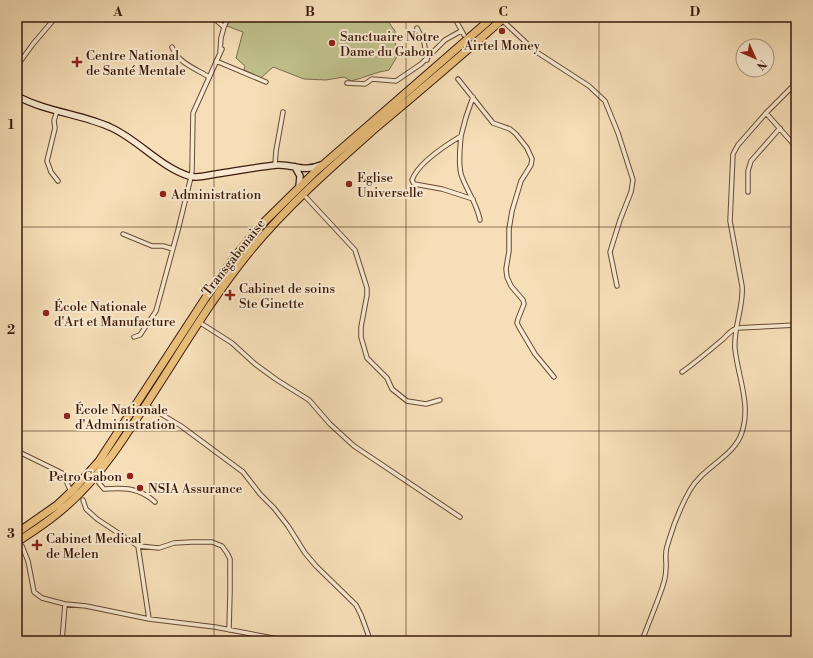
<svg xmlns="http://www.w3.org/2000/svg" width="813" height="658" font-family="'Libre Bodoni',serif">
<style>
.green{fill:#c0c18c;stroke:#7c6c4c}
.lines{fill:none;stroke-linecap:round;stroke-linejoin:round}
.street-casing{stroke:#684a36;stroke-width:5.5}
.secondary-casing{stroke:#39180b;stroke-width:8}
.highway-casing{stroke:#39180b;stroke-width:9}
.street{stroke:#f9ead1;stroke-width:3.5}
.secondary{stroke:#f9ead1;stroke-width:5.5}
.highway{stroke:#ebc07c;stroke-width:7}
.grid{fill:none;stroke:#39180b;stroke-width:1;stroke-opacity:0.55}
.poi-dot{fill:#8f2418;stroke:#f9ead1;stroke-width:1.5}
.labels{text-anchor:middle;stroke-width:4;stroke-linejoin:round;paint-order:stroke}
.poi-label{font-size:13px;fill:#39180b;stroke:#f9ead1;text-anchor:start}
.street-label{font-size:13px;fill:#39180b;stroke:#f9ead1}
.neatline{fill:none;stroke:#39180b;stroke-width:1.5}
.grid-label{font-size:13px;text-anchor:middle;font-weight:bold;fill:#39180b}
</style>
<rect width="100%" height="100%" fill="#f6dfb8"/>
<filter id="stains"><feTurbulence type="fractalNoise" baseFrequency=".005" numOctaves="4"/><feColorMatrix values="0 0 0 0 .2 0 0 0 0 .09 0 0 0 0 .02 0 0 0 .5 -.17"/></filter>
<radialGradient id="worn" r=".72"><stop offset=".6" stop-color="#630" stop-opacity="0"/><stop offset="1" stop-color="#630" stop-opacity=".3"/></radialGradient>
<path class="green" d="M 231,17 L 385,17 L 395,31 L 395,42 L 398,55 L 389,70 C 375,72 364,78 351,81 L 344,77 L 326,80 L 304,79 L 273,67 L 261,78 L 244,70 L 245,66 L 236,58 L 243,32 L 227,26 Z
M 497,17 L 501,17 L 328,166 C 300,191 274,218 250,246 L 109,456 L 86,483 L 60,509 L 17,539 L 17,536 L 76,491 L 231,267 L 267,223 L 318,172 Z"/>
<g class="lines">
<g class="street-casing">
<path id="street" d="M 212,17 L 224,27 L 221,38 L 220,52
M 454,17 L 464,35
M 502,20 L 535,51 L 589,86 L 605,101 L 618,133 L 633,180 L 631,192 L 620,220 L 610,252 L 617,286
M 224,27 L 228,17
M 417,28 L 424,42 L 427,60
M 172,47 C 177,62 196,69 209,77
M 216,61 L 266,82
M 17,66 L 33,44 L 56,17
M 458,79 L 493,123 L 510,129 L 516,134 L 527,148 L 532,159 L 531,165 L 521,181 L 512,211 L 509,229 L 509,251 L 506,269 L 507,277 L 511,286 L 523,300 L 524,304 L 518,319 L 517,323 L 519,327 L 535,354 L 554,377
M 347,83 L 365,84 L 372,79 L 396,81 L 421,64 L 445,40 L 461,31
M 473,97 L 466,117 L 461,136 C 446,145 418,163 412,180 L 414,184 L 442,189 L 473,199
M 57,110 L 54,121 L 55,128 L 47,161 L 51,172 L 58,181
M 766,113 L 796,147
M 461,136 C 460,149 458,161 461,174 C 466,190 477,203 480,220
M 275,165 L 276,151 L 283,112
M 748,192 L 748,171 L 751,161 L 780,128
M 303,194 L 355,250 L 367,288 L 367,295 L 361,327 L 361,337 L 367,358 L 387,378 L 392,389 L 407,401 L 426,404 L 440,400
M 123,234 L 152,246 L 163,246 L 173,249
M 199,322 L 232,343 L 255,364 L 277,380 L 309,400 L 330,424 L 354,446 L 460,517
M 134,337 L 140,335 L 156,311 L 178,230 L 191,177 L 192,171 L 193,113 L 222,49
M 682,372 C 696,362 709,351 722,340 C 728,335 729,331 737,328 L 796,325
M 146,405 L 181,426 L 243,472 L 260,494 L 274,508 L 288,526 L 305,553 L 316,566 L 356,605 L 361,615 L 368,634 L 369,641
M 17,451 L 62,473 L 64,476 L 71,492
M 99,483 L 104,489 C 123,488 139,487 155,502
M 83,500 L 86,509 L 97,519 L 138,546 L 159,548 L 174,543 L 192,542 L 212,542 L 222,546 L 227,553 L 230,559 L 230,592 L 229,630
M 22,546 L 28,561 L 34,592 L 42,598 L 65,604 L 86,606 L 149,619 L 215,627 L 278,639 L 281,641
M 138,546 L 149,619
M 796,575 L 794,586 L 796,598
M 280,639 L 300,641
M 62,641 L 65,604
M 642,641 C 649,621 658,602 664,582 C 668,568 665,563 666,552 C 666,548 668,544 669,540 C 674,523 681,506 690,490 C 703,467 735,456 742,432 C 751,404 738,377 735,349 C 733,328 744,307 742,286 L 730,221 L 733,154 L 738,145 L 766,113 L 796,83"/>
</g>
<g class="secondary-casing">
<path id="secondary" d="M 17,96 C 46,112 82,114 112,128 C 138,140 162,168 189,176 C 197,179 208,175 216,174 C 236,171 257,167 277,165 C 295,164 302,173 321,165
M 295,167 L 300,176 L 299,187"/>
</g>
<g class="highway-casing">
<path id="highway" d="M 17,533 L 57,505 L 74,489 L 99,461 L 212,288 L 237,254 L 260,226 L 316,171 L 493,17
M 17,542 C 40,527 61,513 80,493 C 103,470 121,443 139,415 C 176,360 209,301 251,250 C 289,204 334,165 378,126 C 421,90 463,54 505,17"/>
</g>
<use href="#street" class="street"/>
<use href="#secondary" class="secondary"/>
<use href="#highway" class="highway"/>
</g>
<path class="grid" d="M 214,17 L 214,641M 406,17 L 406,641M 599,17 L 599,641M 17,227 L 796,227M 17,431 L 796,431"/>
<g class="poi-dot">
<circle cx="502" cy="31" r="4"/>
<circle cx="332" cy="43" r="4"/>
<path d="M75 56h4v4h4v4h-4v4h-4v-4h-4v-4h4z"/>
<circle cx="349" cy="184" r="4"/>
<circle cx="163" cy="194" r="4"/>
<path d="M228 289h4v4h4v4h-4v4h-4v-4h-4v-4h4z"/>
<circle cx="46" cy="313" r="4"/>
<circle cx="67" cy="416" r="4"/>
<circle cx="130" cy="476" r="4"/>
<circle cx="140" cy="488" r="4"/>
<path d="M35 539h4v4h4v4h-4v4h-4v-4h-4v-4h4z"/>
</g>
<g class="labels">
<g class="poi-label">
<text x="340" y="41">Sanctuaire Notre<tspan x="340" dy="15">Dame du Gabon</tspan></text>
<text x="502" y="50" text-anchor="middle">Airtel Money</text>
<text x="86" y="60">Centre National<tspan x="86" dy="15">de Santé Mentale</tspan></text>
<text x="357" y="182">Eglise<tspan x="357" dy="15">Universelle</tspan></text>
<text x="171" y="199">Administration</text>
<text x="239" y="293">Cabinet de soins<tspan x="239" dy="15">Ste Ginette</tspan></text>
<text x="54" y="311">École Nationale<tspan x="54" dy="15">d'Art et Manufacture</tspan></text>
<text x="75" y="414">École Nationale<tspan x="75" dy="15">d'Administration</tspan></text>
<text x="122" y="481" text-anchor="end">Petro Gabon</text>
<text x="148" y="493">NSIA Assurance</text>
<text x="46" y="543">Cabinet Medical<tspan x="46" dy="15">de Melen</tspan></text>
</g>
<g class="street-label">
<text transform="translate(233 257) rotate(-52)" y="5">Transgabonaise</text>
</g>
</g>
<rect width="813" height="658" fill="none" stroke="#f6dfb8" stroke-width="44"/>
<g transform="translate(755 58) rotate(135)"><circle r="19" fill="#f9ead1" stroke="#ac9682"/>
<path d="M0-3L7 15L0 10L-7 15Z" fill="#8f2418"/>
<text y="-6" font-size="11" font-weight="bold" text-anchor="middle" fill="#39180b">N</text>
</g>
<rect x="22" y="22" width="769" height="614" class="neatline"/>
<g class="grid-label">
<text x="118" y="16">A</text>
<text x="310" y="16">B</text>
<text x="503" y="16">C</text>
<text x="695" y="16">D</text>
<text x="11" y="129">1</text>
<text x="11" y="334">2</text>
<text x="11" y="538">3</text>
</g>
<rect width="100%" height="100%" filter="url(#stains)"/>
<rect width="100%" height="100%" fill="url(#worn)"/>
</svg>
